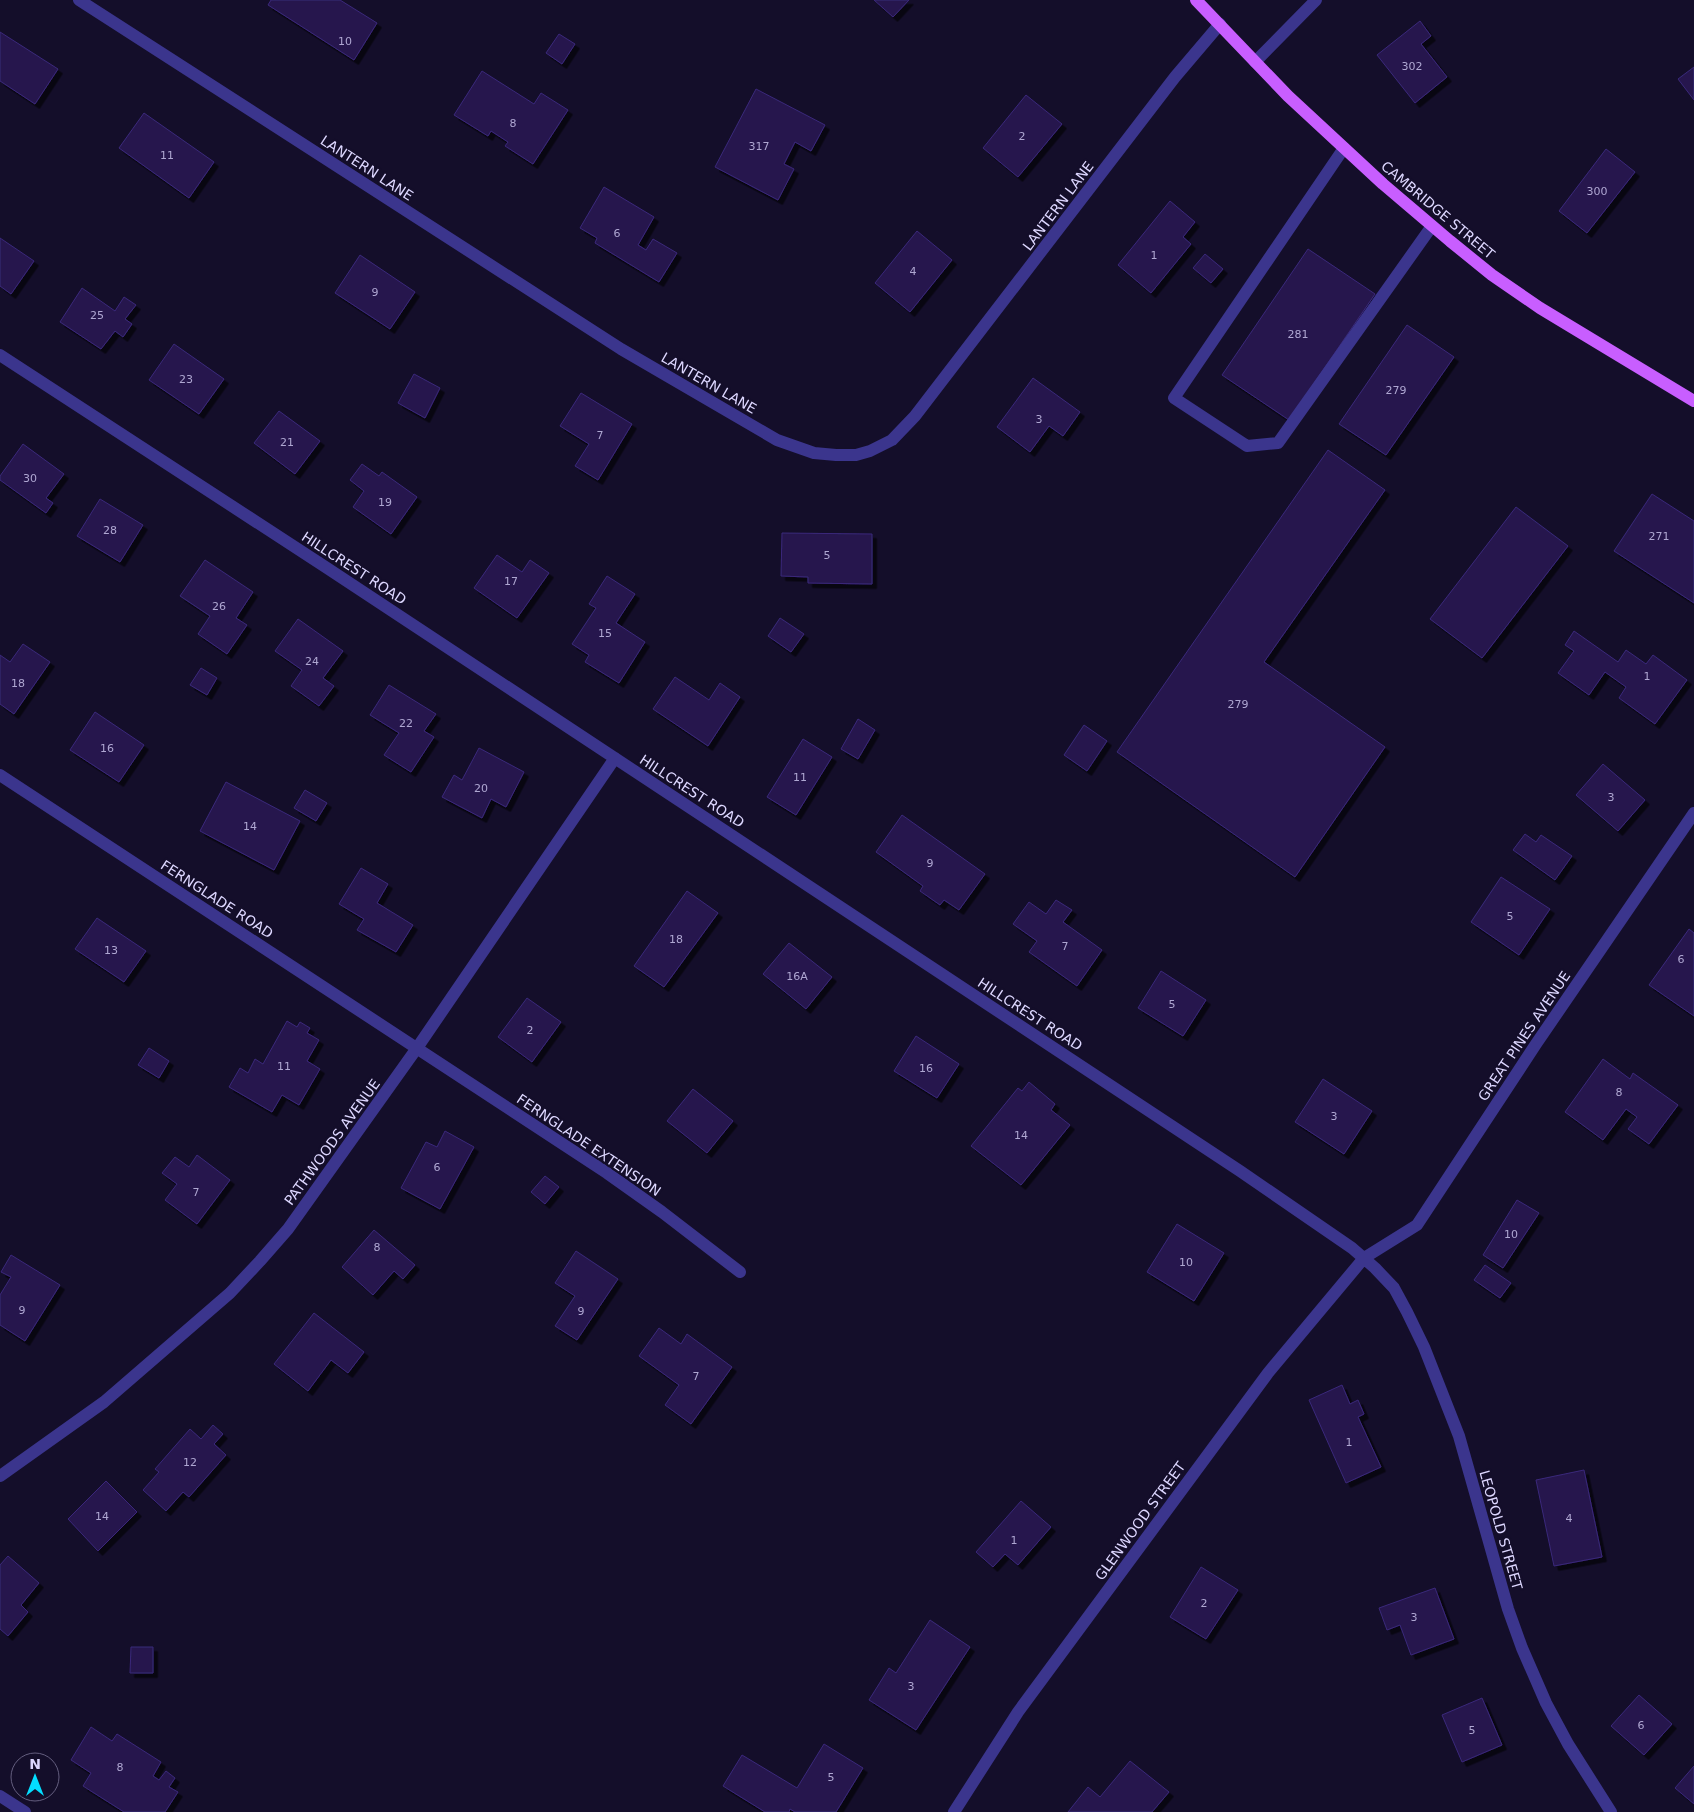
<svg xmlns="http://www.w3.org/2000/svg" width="1694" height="1812" font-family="'DejaVu Sans',sans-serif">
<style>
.building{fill:#25184d;stroke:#3b287b;filter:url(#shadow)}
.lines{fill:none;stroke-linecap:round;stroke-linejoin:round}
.minor{stroke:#3b358d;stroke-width:12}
.major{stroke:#c85eff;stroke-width:12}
.labels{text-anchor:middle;stroke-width:4.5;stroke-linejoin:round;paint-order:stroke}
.number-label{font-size:11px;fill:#afa7d2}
.street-label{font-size:14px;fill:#ddd7ff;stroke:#140e2a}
</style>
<defs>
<filter id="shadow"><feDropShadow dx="4.5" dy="4.5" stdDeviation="0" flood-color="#0009"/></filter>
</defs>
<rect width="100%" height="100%" fill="#140e2a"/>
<path class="building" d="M 271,0 L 340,0 L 377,23 L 354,60 L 268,5 Z
M 874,0 L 909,0 L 893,17 Z
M 1420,21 L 1431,36 L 1421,44 L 1447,77 L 1415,103 L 1377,55 Z
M 0,32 L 58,69 L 35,104 L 0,81 Z
M 559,34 L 575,44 L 562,64 L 546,53 Z
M 1694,67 L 1694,100 L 1678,79 Z
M 482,71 L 534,104 L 541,93 L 568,110 L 533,164 L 505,146 L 508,142 L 491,131 L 488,136 L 454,115 Z
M 756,89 L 825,125 L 811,151 L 795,142 L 784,164 L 794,169 L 778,200 L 715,167 Z
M 1026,95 L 1062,124 L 1018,177 L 983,148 Z
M 144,113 L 214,162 L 189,198 L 119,148 Z
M 1606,149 L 1635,172 L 1587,233 L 1559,211 Z
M 604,187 L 654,217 L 638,245 L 646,250 L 653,239 L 677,253 L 659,282 L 595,243 L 597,238 L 580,228 Z
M 1170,201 L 1195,222 L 1183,237 L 1191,244 L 1151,293 L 1118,265 Z
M 917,231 L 952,260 L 910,312 L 875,283 Z
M 0,238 L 34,261 L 11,294 L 0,286 Z
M 1308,249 L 1375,294 L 1289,420 L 1222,375 Z
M 1205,254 L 1223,269 L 1211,283 L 1193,268 Z
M 360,255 L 415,292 L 390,329 L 335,293 Z
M 82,288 L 115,311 L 124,297 L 136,305 L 125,319 L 132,324 L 123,337 L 115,331 L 101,349 L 60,322 Z
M 1407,325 L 1454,357 L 1386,455 L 1339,424 Z
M 174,344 L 224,379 L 199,414 L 149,380 Z
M 414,374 L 440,388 L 425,418 L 398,403 Z
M 1033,378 L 1080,412 L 1063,436 L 1049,426 L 1030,452 L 997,427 Z
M 581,393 L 632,424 L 598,480 L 575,466 L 589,444 L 560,426 Z
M 279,411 L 320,441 L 295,474 L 254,443 Z
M 23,444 L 64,474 L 46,498 L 53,503 L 46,513 L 0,480 L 0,476 Z
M 1328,450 L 1385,490 L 1264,662 L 1385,747 L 1295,877 L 1117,752 Z
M 362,464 L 379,476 L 382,472 L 417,497 L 391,534 L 353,507 L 364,491 L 350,480 Z
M 1652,494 L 1694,521 L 1694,603 L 1614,551 Z
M 100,499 L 143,525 L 120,562 L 77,536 Z
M 1516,507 L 1568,546 L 1482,658 L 1430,619 Z
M 782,533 L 872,534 L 872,584 L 808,583 L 808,577 L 781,576 Z
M 497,555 L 522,572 L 530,560 L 549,573 L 517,618 L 474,588 Z
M 205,560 L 253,592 L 236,618 L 247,625 L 227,654 L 198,634 L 210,616 L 180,596 Z
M 607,576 L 635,594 L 616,623 L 645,642 L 619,683 L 585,662 L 589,655 L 572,644 L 596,608 L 589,604 Z
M 780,618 L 804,634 L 791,652 L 768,636 Z
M 298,619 L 343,651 L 323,678 L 334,686 L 319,706 L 291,686 L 302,670 L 275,651 Z
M 1574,631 L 1618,662 L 1626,650 L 1646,664 L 1653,655 L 1687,680 L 1655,724 L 1619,698 L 1626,687 L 1605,672 L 1589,695 L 1558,673 L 1574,651 L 1565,645 Z
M 23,644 L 50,662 L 14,714 L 0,704 L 0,655 L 10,662 Z
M 201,668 L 217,678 L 207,695 L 190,685 Z
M 675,677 L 709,700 L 720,683 L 740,697 L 708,746 L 653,709 Z
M 389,685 L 436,714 L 424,731 L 434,737 L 411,772 L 384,755 L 399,733 L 370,715 Z
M 95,712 L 144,745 L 119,782 L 70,750 Z
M 858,719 L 875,730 L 858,759 L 841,749 Z
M 1084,725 L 1107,741 L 1087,771 L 1064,755 Z
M 803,739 L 832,757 L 796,815 L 767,797 Z
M 479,748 L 524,772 L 506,807 L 491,799 L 482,818 L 442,797 L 454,775 L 462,780 Z
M 1603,764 L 1645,800 L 1618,831 L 1576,795 Z
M 226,782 L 300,821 L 274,870 L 200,831 Z
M 305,790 L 327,803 L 316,821 L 294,808 Z
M 902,815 L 985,874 L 959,910 L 944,900 L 940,905 L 920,891 L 923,886 L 876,852 Z
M 1525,834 L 1536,842 L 1541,835 L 1572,856 L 1555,880 L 1513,850 Z
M 361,868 L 388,884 L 377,903 L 413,925 L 396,952 L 357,930 L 364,919 L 339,904 Z
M 1501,877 L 1550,909 L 1519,955 L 1471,922 Z
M 687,891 L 718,913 L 664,987 L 634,966 Z
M 1056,900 L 1072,910 L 1063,922 L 1102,950 L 1077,986 L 1029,952 L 1037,941 L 1013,924 L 1029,902 L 1046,914 Z
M 97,918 L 146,951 L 124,982 L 75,949 Z
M 1689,929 L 1694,933 L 1694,1016 L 1649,985 Z
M 789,943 L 832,977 L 806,1009 L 763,974 Z
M 1161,971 L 1206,1000 L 1183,1036 L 1138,1008 Z
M 527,998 L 561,1022 L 532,1062 L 498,1037 Z
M 287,1021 L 297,1027 L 300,1022 L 310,1028 L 307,1033 L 319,1040 L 307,1061 L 320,1069 L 299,1105 L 282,1095 L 272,1112 L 229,1087 L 240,1068 L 248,1073 L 255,1059 L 263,1064 Z
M 916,1036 L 959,1064 L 937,1098 L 894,1071 Z
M 149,1048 L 169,1061 L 159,1078 L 138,1065 Z
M 1603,1059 L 1630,1079 L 1633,1073 L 1678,1105 L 1649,1144 L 1628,1129 L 1637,1117 L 1626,1109 L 1603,1140 L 1565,1112 Z
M 1323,1079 L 1372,1111 L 1344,1154 L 1295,1122 Z
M 1029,1082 L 1055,1104 L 1051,1110 L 1070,1125 L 1021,1185 L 971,1146 L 1018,1088 L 1022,1091 Z
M 693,1089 L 733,1121 L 707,1153 L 667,1121 Z
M 445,1131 L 474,1147 L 440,1209 L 401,1188 L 426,1142 L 437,1147 Z
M 197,1155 L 230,1180 L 197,1224 L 165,1200 L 177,1184 L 162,1173 L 175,1157 L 189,1167 Z
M 545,1176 L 559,1187 L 545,1204 L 531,1192 Z
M 1517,1200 L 1539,1213 L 1503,1268 L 1483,1255 Z
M 1177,1224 L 1224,1253 L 1194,1301 L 1147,1272 Z
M 374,1230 L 415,1265 L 403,1279 L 394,1271 L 373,1295 L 342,1267 Z
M 576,1251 L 618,1279 L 577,1340 L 555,1326 L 575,1296 L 555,1283 Z
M 11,1255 L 60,1285 L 25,1341 L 0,1325 L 0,1295 L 11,1277 L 1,1272 Z
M 1485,1265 L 1511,1283 L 1500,1298 L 1474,1280 Z
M 314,1313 L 364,1352 L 348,1373 L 331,1360 L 308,1391 L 274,1364 Z
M 659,1328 L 681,1344 L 687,1334 L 732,1367 L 691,1424 L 665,1405 L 679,1385 L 639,1356 Z
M 1342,1385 L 1350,1404 L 1358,1400 L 1364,1414 L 1358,1417 L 1381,1467 L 1346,1483 L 1309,1400 Z
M 213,1425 L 223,1434 L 214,1444 L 226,1455 L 189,1497 L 183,1492 L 166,1511 L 143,1490 L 159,1472 L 155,1469 L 190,1429 L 201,1439 Z
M 1584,1470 L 1602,1557 L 1554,1566 L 1536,1480 Z
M 106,1481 L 137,1512 L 98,1551 L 68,1519 Z
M 1021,1501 L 1051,1527 L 1018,1565 L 1005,1554 L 993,1567 L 976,1552 Z
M 8,1556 L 39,1583 L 21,1605 L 28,1612 L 8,1636 L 0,1629 L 0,1565 Z
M 1201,1567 L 1238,1590 L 1206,1639 L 1170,1617 Z
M 1435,1588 L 1454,1639 L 1411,1655 L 1400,1625 L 1387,1630 L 1379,1608 Z
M 930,1620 L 970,1647 L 916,1730 L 869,1700 L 889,1668 L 896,1673 Z
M 131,1647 L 153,1647 L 153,1673 L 130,1673 Z
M 1639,1695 L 1672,1724 L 1644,1755 L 1611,1726 Z
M 1482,1698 L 1502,1745 L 1462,1762 L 1442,1715 Z
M 91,1727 L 112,1741 L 117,1734 L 161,1762 L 153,1776 L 159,1780 L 166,1771 L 175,1778 L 169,1787 L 178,1792 L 165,1812 L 124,1812 L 83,1786 L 91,1773 L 71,1760 Z
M 824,1744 L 863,1768 L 836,1812 L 795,1812 L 790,1809 L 789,1812 L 765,1812 L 723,1786 L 742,1755 L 797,1788 Z
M 1130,1761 L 1169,1792 L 1152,1812 L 1068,1812 L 1088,1787 L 1100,1797 Z
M 1694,1766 L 1694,1804 L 1675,1788 Z"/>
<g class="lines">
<path class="minor" d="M 79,0 L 621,349 L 777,440 L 814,453 L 836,455 L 856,455 L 870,451 L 892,440 L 915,416 L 1175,77 L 1220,24
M 1255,62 L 1316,0
M 1344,148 L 1174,398 L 1247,446 L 1278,443 L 1432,226
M 0,355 L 327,568 L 1240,1171 L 1352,1248 L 1375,1268 L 1394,1288 L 1407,1312 L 1424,1347 L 1459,1436 L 1508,1609 L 1522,1648 L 1546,1703 L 1568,1744 L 1611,1812
M 0,775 L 607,1173 L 662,1212 L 740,1272
M 0,1476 L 104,1402 L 230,1293 L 260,1261 L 288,1229 L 417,1048 L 615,758
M 0,1796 L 25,1812
M 954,1812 L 1018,1712 L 1268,1373 L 1364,1258 L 1417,1225 L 1536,1044 L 1694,813"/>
<path class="major" d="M 1196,0 L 1288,96 L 1383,184 L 1450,241 L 1492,275 L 1540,308 L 1694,401"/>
</g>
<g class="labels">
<g class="number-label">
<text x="345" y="45">10</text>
<text x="1412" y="70">302</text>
<text x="513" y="127">8</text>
<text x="1022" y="140">2</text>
<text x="759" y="150">317</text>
<text x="167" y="159">11</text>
<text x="1597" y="195">300</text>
<text x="617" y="237">6</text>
<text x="1154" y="259">1</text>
<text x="913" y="275">4</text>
<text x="375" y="296">9</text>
<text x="97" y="319">25</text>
<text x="1298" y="338">281</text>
<text x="186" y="383">23</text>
<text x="1396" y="394">279</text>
<text x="1039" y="423">3</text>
<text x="600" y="439">7</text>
<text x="287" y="446">21</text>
<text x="30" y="482">30</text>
<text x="385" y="506">19</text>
<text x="110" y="534">28</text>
<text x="1659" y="540">271</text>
<text x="827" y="559">5</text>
<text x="511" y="585">17</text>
<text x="219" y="610">26</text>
<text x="605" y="637">15</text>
<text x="312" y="665">24</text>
<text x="1647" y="680">1</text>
<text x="18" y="687">18</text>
<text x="1238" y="708">279</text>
<text x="406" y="727">22</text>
<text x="107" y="752">16</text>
<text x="800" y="781">11</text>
<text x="481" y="792">20</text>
<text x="1611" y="801">3</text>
<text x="250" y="830">14</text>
<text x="930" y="867">9</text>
<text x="1510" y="920">5</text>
<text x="676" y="943">18</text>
<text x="1065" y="950">7</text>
<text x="111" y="954">13</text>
<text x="1681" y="963">6</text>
<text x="797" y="980">16A</text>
<text x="1172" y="1008">5</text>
<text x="530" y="1034">2</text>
<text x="284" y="1070">11</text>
<text x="926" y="1072">16</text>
<text x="1619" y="1096">8</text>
<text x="1334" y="1120">3</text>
<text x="1021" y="1139">14</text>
<text x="437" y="1171">6</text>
<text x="196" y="1196">7</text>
<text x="1511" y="1238">10</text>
<text x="377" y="1251">8</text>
<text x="1186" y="1266">10</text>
<text x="22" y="1314">9</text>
<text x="581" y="1315">9</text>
<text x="696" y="1380">7</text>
<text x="1349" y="1446">1</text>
<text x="190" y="1466">12</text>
<text x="102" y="1520">14</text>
<text x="1569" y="1522">4</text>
<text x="1014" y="1544">1</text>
<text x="1204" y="1607">2</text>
<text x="1414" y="1621">3</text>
<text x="911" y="1690">3</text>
<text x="1641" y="1729">6</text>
<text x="1472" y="1734">5</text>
<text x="120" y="1771">8</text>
<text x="831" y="1781">5</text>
</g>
<g class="street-label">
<text transform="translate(367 168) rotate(33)" y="5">LANTERN LANE</text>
<text transform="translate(1058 206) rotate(-53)" y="5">LANTERN LANE</text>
<text transform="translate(1438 210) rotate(40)" y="5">CAMBRIDGE STREET</text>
<text transform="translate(709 383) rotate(30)" y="5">LANTERN LANE</text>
<text transform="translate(354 568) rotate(33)" y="5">HILLCREST ROAD</text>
<text transform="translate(692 791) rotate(33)" y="5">HILLCREST ROAD</text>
<text transform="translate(217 899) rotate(33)" y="5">FERNGLADE ROAD</text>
<text transform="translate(1030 1014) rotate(33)" y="5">HILLCREST ROAD</text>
<text transform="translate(1524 1036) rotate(-56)" y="5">GREAT PINES AVENUE</text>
<text transform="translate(332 1142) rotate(-54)" y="5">PATHWOODS AVENUE</text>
<text transform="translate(589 1145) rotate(34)" y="5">FERNGLADE EXTENSION</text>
<text transform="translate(1140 1521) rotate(-54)" y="5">GLENWOOD STREET</text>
<text transform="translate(1501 1530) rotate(74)" y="5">LEOPOLD STREET</text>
</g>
</g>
<g transform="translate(35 1777)"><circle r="24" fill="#140e2a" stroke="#645e7f"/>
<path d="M0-4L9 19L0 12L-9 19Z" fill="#03ddff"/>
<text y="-8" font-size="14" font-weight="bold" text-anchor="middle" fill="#ddd7ff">N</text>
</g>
</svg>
